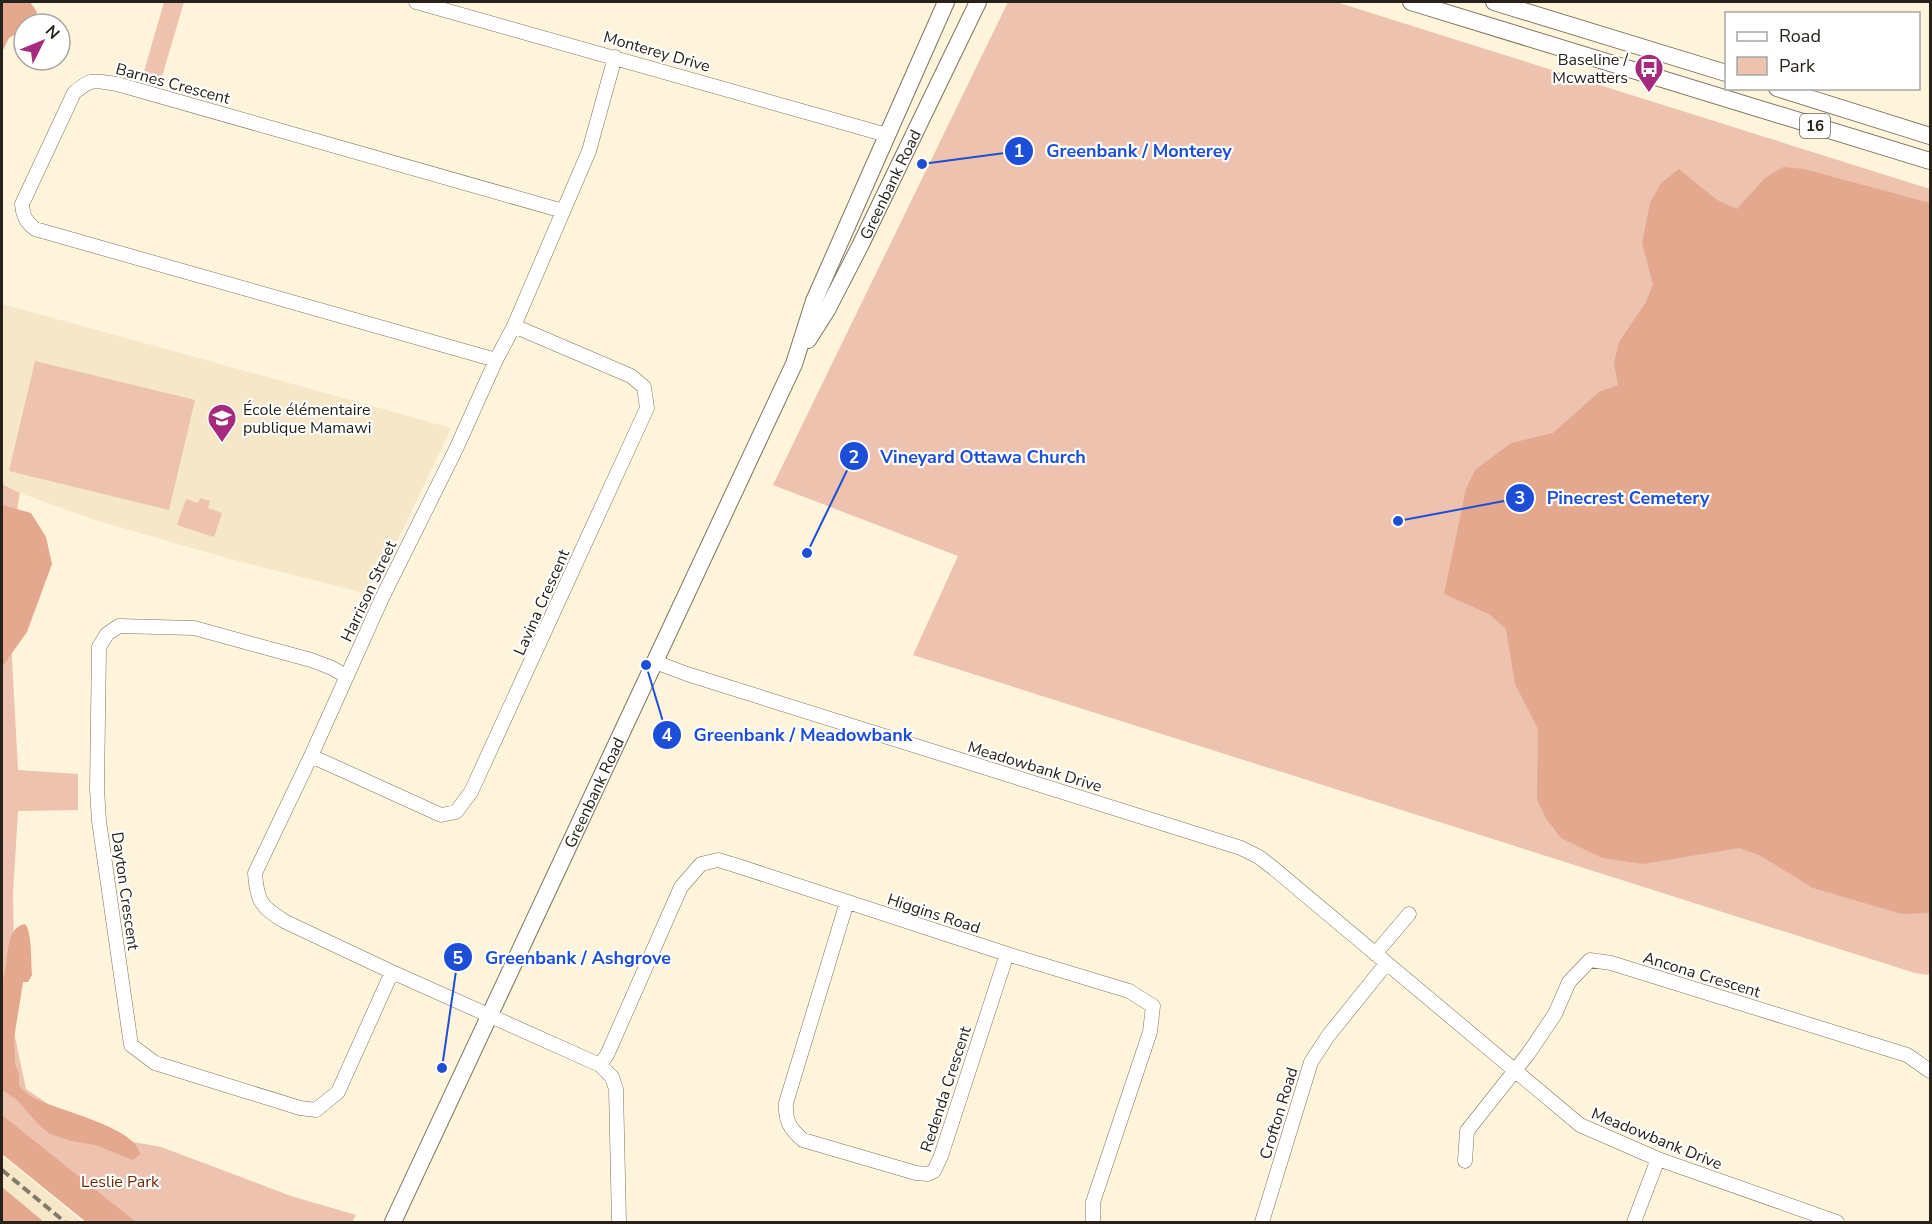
<svg xmlns="http://www.w3.org/2000/svg" width="1932" height="1224" font-family="'Nunito Sans',sans-serif">
<style>
.built{fill:#f6e7c9}
.green{fill:#edc2af}
.forest{fill:#e4a88e}
.lines{fill:none;stroke-linecap:round;stroke-linejoin:round}
.minor-casing{stroke:#7d735e;stroke-width:15}
.major-casing{stroke:#7d735e;stroke-width:18}
.minor{stroke:#fff;stroke-width:14}
.major{stroke:#fff;stroke-width:16}
.rail{stroke:#827b6b;stroke-width:4;stroke-dasharray:9 4.5;stroke-linecap:butt}
.labels{text-anchor:middle;stroke-width:4.5;stroke-linejoin:round;paint-order:stroke}
.shield{fill:#fff;stroke:#67645e;stroke-width:1.5}
.shield-label{font-size:15px;font-weight:bold;fill:#262219}
.street-label{font-size:16px;fill:#262219;stroke:#fff}
.poi-label{font-size:16px;fill:#262219;stroke:#fff;text-anchor:end}
.park-label{font-size:16px;fill:#6e2800;stroke:#fff}
.leader{fill:none;stroke:#1d4ed8;stroke-width:2}
.callout-dot{fill:#1d4ed8;stroke:#fff;stroke-width:2}
.mark-label{font-size:18px;text-anchor:middle;font-weight:bold;fill:#fff}
.callout-label{font-size:18px;text-anchor:middle;font-weight:bold;fill:#1d4ed8;stroke:#fff;stroke-width:4.5;stroke-linejoin:round;paint-order:stroke}
</style>
<rect width="100%" height="100%" fill="#fef3db"/>
<path class="built" d="M 2,304 L 213,362 L 451,428 L 387,563 L 364,593 L 223,557 L 95,520 L 20,493 L 2,484 Z
M 2,1156 L 83,1222 L 44,1222 L 2,1187 Z"/>
<path class="green" d="M 164,2 L 184,2 L 161,80 L 143,75 Z
M 1008,2 L 1336,2 L 1930,189 L 1930,975 L 1915,973 L 913,655 L 958,556 L 773,485 Z
M 35,361 L 195,400 L 169,510 L 9,471 Z
M 2,484 L 20,493 L 7,565 L 18,770 L 78,774 L 78,810 L 18,811 L 13,894 L 14,944 L 10,1013 L 26,1089 L 94,1135 L 161,1147 L 291,1196 L 356,1215 L 352,1222 L 106,1222 L 2,1134 Z
M 200,498 L 210,501 L 208,508 L 222,513 L 214,537 L 177,525 L 186,499 L 198,503 Z"/>
<path class="forest" d="M 2,2 L 30,2 L 37,12 L 33,24 L 24,24 L 24,29 L 9,38 L 2,52 Z
M 1783,167 L 1804,169 L 1930,203 L 1930,913 L 1902,914 L 1813,888 L 1759,855 L 1739,848 L 1643,864 L 1602,858 L 1561,838 L 1547,820 L 1537,800 L 1538,729 L 1515,684 L 1506,629 L 1489,614 L 1444,594 L 1466,489 L 1475,470 L 1511,443 L 1553,433 L 1599,392 L 1618,385 L 1614,363 L 1619,342 L 1646,302 L 1653,284 L 1642,243 L 1650,203 L 1661,183 L 1679,169 L 1717,200 L 1737,209 L 1765,178 Z
M 2,505 L 31,513 L 46,537 L 52,564 L 27,632 L 2,667 Z
M 25,924 C 32,931 31,962 32,975 L 28,982 L 23,982 L 14,1039 L 15,1064 L 19,1073 L 19,1086 C 22,1089 26,1093 30,1096 C 53,1110 136,1126 140,1154 L 133,1160 L 95,1145 L 72,1141 L 50,1134 L 40,1126 L 17,1100 L 2,1090 L 2,981 C 10,965 3,927 25,924 Z
M 2,1115 L 136,1222 L 86,1222 L 2,1154 Z
M 2,1187 L 44,1222 L 2,1222 Z"/>
<g class="lines">
<g class="minor-casing">
<path id="minor" d="M 416,2 L 887,135
M 615,57 L 589,151 L 514,326 L 496,360 L 456,449 L 382,598 L 311,756 L 255,873 C 257,902 261,907 286,922 L 392,972 L 600,1065 L 612,1077 L 616,1089 L 619,1222
M 496,360 L 35,229 C 26,222 23,216 22,204 L 74,93 C 92,77 94,81 117,84 L 563,211
M 655,662 L 687,674 L 1241,848 L 1259,857 L 1272,867 L 1580,1125 L 1658,1159 L 1837,1222
M 346,676 L 332,668 L 311,660 L 194,628 L 119,626 L 107,634 L 99,647 L 97,789 L 99,821 L 131,1045 L 155,1063 L 300,1108 L 316,1110 L 338,1092 L 392,972
M 311,756 L 441,815 L 456,812 L 471,792 L 647,408 L 644,387 L 631,376 L 514,326
M 847,902 L 786,1103 C 785,1121 790,1129 803,1140 L 916,1173 L 928,1174 L 934,1171 L 941,1156 L 1007,954
M 1375,954 L 1409,914
M 600,1065 L 607,1055 L 681,887 L 701,864 L 718,860 L 738,866 L 1007,954 L 1129,991 L 1153,1006 L 1150,1032 L 1093,1202 L 1093,1222
M 1465,1161 L 1467,1131 L 1528,1054 L 1555,1014 L 1569,982 L 1590,960 L 1611,963 L 1907,1055 L 1930,1071
M 1262,1222 L 1311,1062 L 1328,1036 L 1386,964
M 1634,1222 L 1658,1159"/>
</g>
<g class="major-casing">
<g id="major">
<path d="M 1411,2 L 1930,161"/>
<path d="M 1494,2 L 1726,73"/>
<path d="M 1777,88 L 1930,136"/>
<path id="s1" d="M 808,340 L 827,310 L 860,246 L 978,2"/>
<path id="s2" d="M 393,1222 L 794,364 L 814,301 L 946,2"/>
</g>
</g>
<use href="#minor" class="minor"/>
<use href="#major" class="major"/>
<path class="rail" d="M 2,1170 L 65,1222"/>
</g>
<defs>
<g id="bus-pin" transform="scale(1.5)"><path d="M0 17L-7.5 6A9.5 9.5 0 1 1 7.5 6Z" fill="#a62b7e" stroke="#fff"/><path d="M-5-6H5V4H4V6H2V4H-2V6H-4V4H-5ZM-3.5-4V0h7V-4ZM-3.5 1.2v1.5H-2V1.2ZM2 1.2v1.5H3.5V1.2Z" fill="#fff"/></g>
<g id="school-pin" transform="scale(1.5)"><path d="M0 17L-7.5 6A9.5 9.5 0 1 1 7.5 6Z" fill="#a62b7e" stroke="#fff"/><path d="M0-5L7-2L0 1L-7-2ZM-4 1L0 2.5L4 1V4Q0 6-4 4Z" fill="#fff"/></g>
</defs>
<g fill-rule="evenodd">
<use href="#bus-pin" x="1649" y="68"/>
<use href="#school-pin" x="222" y="418"/>
</g>
<g class="labels">
<rect class="shield" x="1800" y="114" width="30" height="24" rx="4.5"/>
<g class="shield-label">
<text x="1815" y="131">16</text>
</g>
<g class="street-label">
<text transform="translate(657 51) rotate(16)" y="6">Monterey Drive</text>
<text transform="translate(173 83) rotate(15)" y="6">Barnes Crescent</text>
<text dy="6" stroke="none"><textPath href="#s1" startOffset="176">Greenbank Road</textPath></text>
<text transform="translate(368 591) rotate(-65)" y="6">Harrison Street</text>
<text transform="translate(541 602) rotate(-66)" y="6">Lavina Crescent</text>
<text transform="translate(1035 766) rotate(17)" y="6">Meadowbank Drive</text>
<text dy="6" stroke="none"><textPath href="#s2" startOffset="474">Greenbank Road</textPath></text>
<text transform="translate(126 891) rotate(82)" y="6">Dayton Crescent</text>
<text transform="translate(934 913) rotate(18)" y="6">Higgins Road</text>
<text transform="translate(1702 974) rotate(17)" y="6">Ancona Crescent</text>
<text transform="translate(945 1089) rotate(-72)" y="6">Redenda Crescent</text>
<text transform="translate(1278 1113) rotate(-73)" y="6">Crofton Road</text>
<text transform="translate(1657 1138) rotate(22)" y="6">Meadowbank Drive</text>
</g>
<g class="poi-label">
<text x="1628" y="65">Baseline /<tspan x="1628" dy="18">Mcwatters</tspan></text>
<text x="243" y="415" text-anchor="start">École élémentaire<tspan x="243" dy="18">publique Mamawi</tspan></text>
</g>
<g class="park-label">
<text x="120" y="1187">Leslie Park</text>
</g>
</g>
<path class="leader" d="M922 164L1019 151M807 553L854 456M1398 521L1520 498M646 665L667 735M442 1068L458 957"/>
<g class="callout-dot">
<circle cx="922" cy="164" r="6"/>
<circle cx="807" cy="553" r="6"/>
<circle cx="1398" cy="521" r="6"/>
<circle cx="646" cy="665" r="6"/>
<circle cx="442" cy="1068" r="6"/>
<circle cx="1019" cy="151" r="15"/>
<circle cx="854" cy="456" r="15"/>
<circle cx="1520" cy="498" r="15"/>
<circle cx="667" cy="735" r="15"/>
<circle cx="458" cy="957" r="15"/>
</g>
<g class="mark-label">
<text x="1019" y="157">1</text>
<text x="854" y="463">2</text>
<text x="1520" y="504">3</text>
<text x="667" y="741">4</text>
<text x="458" y="964">5</text>
</g>
<g class="callout-label">
<text x="1139" y="157">Greenbank / Monterey</text>
<text x="983" y="463">Vineyard Ottawa Church</text>
<text x="1628" y="504">Pinecrest Cemetery</text>
<text x="803" y="741">Greenbank / Meadowbank</text>
<text x="578" y="964">Greenbank / Ashgrove</text>
</g>
<rect width="1932" height="1224" fill="none" stroke="#262219" stroke-width="6"/>
<rect x="1725" y="12" width="195" height="78" fill="#ffffff" stroke="#a8a7a3" stroke-width="1.5"/>
<rect x="1737" y="32" width="30" height="9" fill="#ffffff" stroke="#a8a7a3" stroke-width="1.5"/>
<text x="1779" y="42" font-size="18" fill="#262219">Road</text>
<rect x="1737" y="57" width="30" height="18" fill="#edc2af" stroke="#a8a7a3" stroke-width="1.5"/>
<text x="1779" y="72" font-size="18" fill="#262219">Park</text>
<g transform="translate(42 42) rotate(47)"><circle r="28" fill="#ffffff" stroke="#a8a7a3" stroke-width="1.5"/>
<path d="M0-4.5L10 22L0 15L-10 22Z" fill="#a62b7e"/>
<text y="-9" font-size="16" font-weight="bold" text-anchor="middle" fill="#262219">N</text>
</g>
</svg>
